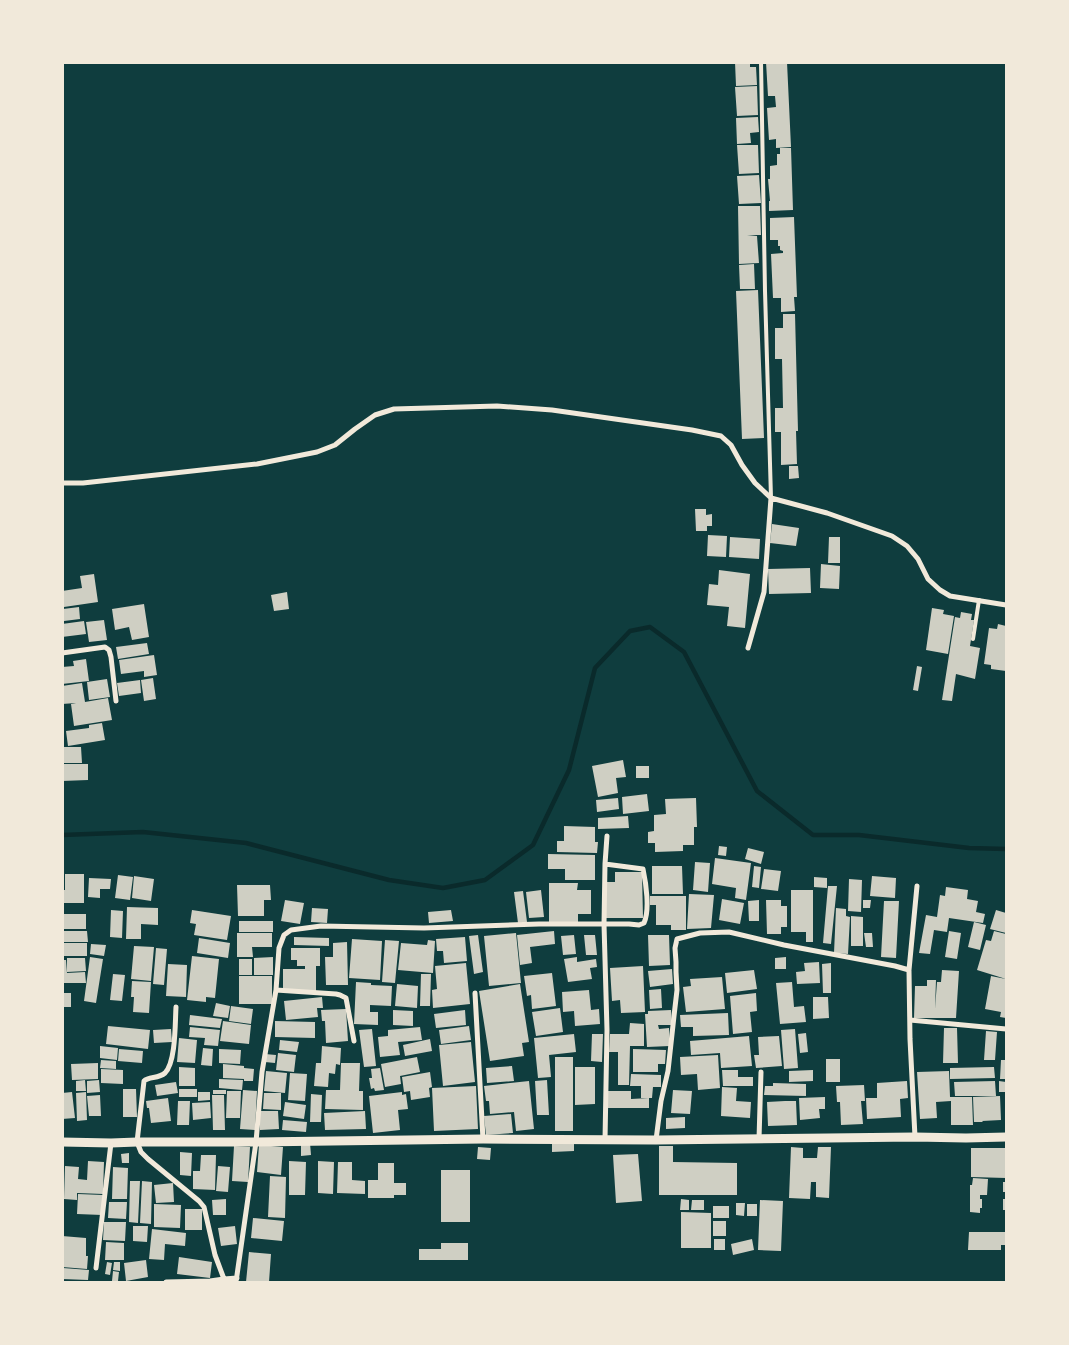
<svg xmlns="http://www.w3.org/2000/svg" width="1069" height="1345" font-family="'Noto Serif',serif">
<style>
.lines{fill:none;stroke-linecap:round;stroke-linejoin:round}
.stream{stroke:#0a2a2b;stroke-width:4.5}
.building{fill:#cfcfc3}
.service{stroke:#f1e9da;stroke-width:4}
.minor{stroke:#f1e9da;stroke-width:5}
.tertiary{stroke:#f1e9da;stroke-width:9}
</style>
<rect width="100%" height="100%" fill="#0f3d3e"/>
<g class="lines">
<path class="stream" d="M 62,835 L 143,832 L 246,843 L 389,880 L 443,888 L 485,880 L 533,845 L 569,770 L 595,668 L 630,631 L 650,627 L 684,652 L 757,791 L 813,835 L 859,835 L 969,848 L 1006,849"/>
</g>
<path class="building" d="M 735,62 L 750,62 L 750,67 L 756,67 L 757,85 L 736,86 Z
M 766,62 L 787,62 L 791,147 L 776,148 L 776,139 L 769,140 L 767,108 L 776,107 L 775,96 L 768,96 Z
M 757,86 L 758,115 L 737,116 L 735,87 Z
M 758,117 L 759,132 L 750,133 L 751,143 L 737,144 L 736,118 Z
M 737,145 L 758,145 L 759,173 L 739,174 Z
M 780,148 L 791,148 L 793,210 L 769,211 L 769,201 L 770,201 L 768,179 L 770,179 L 770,166 L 777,165 L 777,154 L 780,154 Z
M 759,175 L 761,203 L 739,204 L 737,176 Z
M 738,206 L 760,206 L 761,235 L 747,235 L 757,236 L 759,263 L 739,264 Z
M 794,217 L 797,297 L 794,297 L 795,311 L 781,312 L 781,298 L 773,298 L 771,254 L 783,253 L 783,251 L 780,250 L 780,246 L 778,246 L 778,240 L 770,240 L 770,218 Z
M 754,264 L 755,289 L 740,289 L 739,265 Z
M 758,290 L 764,438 L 742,439 L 736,291 Z
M 783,314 L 795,314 L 798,431 L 796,431 L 797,464 L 781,465 L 781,432 L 775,432 L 775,408 L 783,408 L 782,359 L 775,359 L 775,328 L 783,328 Z
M 789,466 L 798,466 L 799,478 L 789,479 Z
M 695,509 L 706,509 L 706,515 L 712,514 L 712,526 L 707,526 L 707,531 L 696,531 Z
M 772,524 L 799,528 L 796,546 L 770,543 Z
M 708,535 L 727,536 L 726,557 L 707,556 Z
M 730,537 L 760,539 L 759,559 L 729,557 Z
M 829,537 L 840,537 L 840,563 L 828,563 Z
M 821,564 L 840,566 L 839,589 L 820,588 Z
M 810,568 L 811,593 L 769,594 L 768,569 Z
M 719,570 L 750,574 L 745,628 L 727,626 L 729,607 L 707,605 L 709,584 L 718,585 Z
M 94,574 L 98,602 L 64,607 L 62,591 L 82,588 L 80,576 Z
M 287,592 L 289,609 L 274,611 L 271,595 Z
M 144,604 L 149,637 L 132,640 L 129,627 L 115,630 L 112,609 Z
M 79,607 L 80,619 L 64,621 L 63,609 Z
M 932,608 L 944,610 L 943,614 L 954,616 L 948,654 L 926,650 Z
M 961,612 L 972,614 L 971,620 L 974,620 L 970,646 L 980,648 L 975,679 L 956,674 L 952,701 L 942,700 L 955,617 L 960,618 Z
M 104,620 L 107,640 L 89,642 L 86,622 Z
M 84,621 L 86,634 L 62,637 L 62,624 Z
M 998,624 L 1006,626 L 1006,671 L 991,669 L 991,665 L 984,664 L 989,628 L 997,629 Z
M 147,643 L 149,654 L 118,659 L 116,647 Z
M 154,655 L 157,675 L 144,677 L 144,671 L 121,674 L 119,660 Z
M 86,659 L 89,681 L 62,684 L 62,667 L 74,666 L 73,661 Z
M 917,666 L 922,667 L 918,691 L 913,690 Z
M 153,678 L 156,699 L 144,701 L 141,680 Z
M 107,679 L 110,697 L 89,700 L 87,682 Z
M 140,680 L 141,693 L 119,696 L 117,683 Z
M 82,683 L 85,702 L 108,698 L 112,720 L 74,726 L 71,704 L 76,703 L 62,704 L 62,686 Z
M 102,723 L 105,740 L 68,746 L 66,731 L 89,728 L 89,725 Z
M 62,747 L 81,747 L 82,763 L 62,763 Z
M 623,760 L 626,777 L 616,778 L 618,793 L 598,797 L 592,766 Z
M 62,764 L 88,764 L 88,780 L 62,781 Z
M 636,766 L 649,766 L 649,778 L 636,778 Z
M 647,794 L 649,811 L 623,814 L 622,797 Z
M 618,798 L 619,809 L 597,812 L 596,800 Z
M 696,798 L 697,827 L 694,827 L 694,845 L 683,845 L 683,851 L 655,852 L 655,843 L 648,843 L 648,832 L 654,831 L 654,815 L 666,814 L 665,799 Z
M 628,816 L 629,828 L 598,829 L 598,818 Z
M 564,826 L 595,827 L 595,842 L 598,842 L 597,853 L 557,852 L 557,841 L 564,841 Z
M 719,846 L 727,847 L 726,856 L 718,855 Z
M 748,848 L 764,852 L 761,864 L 745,859 Z
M 548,854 L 595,855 L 595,880 L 565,880 L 565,869 L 548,869 Z
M 715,858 L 751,863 L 746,900 L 735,898 L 736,888 L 712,884 Z
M 695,862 L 710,863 L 708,892 L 693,890 Z
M 652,866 L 682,866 L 683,894 L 652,894 Z
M 754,866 L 761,867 L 759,888 L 752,887 Z
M 764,869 L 781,871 L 778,891 L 761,889 Z
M 615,872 L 642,872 L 643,918 L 606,918 L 606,882 L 615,882 Z
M 65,874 L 84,874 L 84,903 L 62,903 L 62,890 L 65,890 Z
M 118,875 L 133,877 L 130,900 L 115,898 Z
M 134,876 L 154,879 L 151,901 L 132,898 Z
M 872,876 L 896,878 L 895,898 L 870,896 Z
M 814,877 L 827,878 L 827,888 L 814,887 Z
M 89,878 L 111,879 L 110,889 L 100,889 L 100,898 L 88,897 Z
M 849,879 L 862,880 L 861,912 L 848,911 Z
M 549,883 L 578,883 L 577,890 L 591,890 L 591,914 L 578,914 L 578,923 L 549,924 Z
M 237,885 L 270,885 L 271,900 L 264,900 L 264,916 L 238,916 Z
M 828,886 L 837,886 L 831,944 L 823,943 Z
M 946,887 L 968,890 L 967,899 L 978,901 L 976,912 L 985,914 L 983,923 L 949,918 L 947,932 L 934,930 L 930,954 L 919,953 L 926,915 L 937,917 L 940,895 L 945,896 Z
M 541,890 L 544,917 L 529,918 L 526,892 Z
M 791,890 L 813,890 L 813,942 L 806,942 L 806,932 L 791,932 Z
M 523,891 L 527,922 L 518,923 L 514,892 Z
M 689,894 L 714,895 L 711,928 L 687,929 Z
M 650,896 L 686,896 L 686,930 L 671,930 L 671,925 L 656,925 L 656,905 L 650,905 Z
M 722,899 L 744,903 L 740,924 L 719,920 Z
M 285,900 L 304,903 L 300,924 L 281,921 Z
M 759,900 L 759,921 L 749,921 L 748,901 Z
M 766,900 L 781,900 L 781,906 L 787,906 L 787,927 L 781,927 L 781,934 L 767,934 Z
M 863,900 L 871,900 L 870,908 L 863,908 Z
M 884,901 L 899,901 L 896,958 L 881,957 Z
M 127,907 L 158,908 L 158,925 L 141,924 L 141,939 L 126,939 Z
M 312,908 L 328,909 L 327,923 L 311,922 Z
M 836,908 L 846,909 L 846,916 L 850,917 L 848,954 L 834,953 Z
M 111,910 L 123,911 L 122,938 L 110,937 Z
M 192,910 L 231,916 L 227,940 L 194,935 L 196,924 L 190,923 Z
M 451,910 L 453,921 L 429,923 L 428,912 Z
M 996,910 L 1006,913 L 1006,933 L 990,929 Z
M 62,914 L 86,914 L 86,929 L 62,929 Z
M 851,916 L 863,917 L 863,946 L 851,946 Z
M 239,921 L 273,921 L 273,932 L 239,932 Z
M 974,922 L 986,925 L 980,950 L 968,947 Z
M 62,931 L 87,931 L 88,942 L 62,942 Z
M 554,931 L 555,944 L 530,947 L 532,963 L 520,965 L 517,935 Z
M 949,931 L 961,933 L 957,959 L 945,957 Z
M 994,931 L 1006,934 L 1006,979 L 977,970 L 986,940 L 991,941 Z
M 237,933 L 272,933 L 272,947 L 252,947 L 253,957 L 237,957 Z
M 516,933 L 521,983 L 489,986 L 484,936 Z
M 864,933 L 872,933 L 873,947 L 866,947 Z
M 478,935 L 483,972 L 474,974 L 469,936 Z
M 574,935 L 576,954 L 563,955 L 561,936 Z
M 584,935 L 595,935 L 597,955 L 586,955 Z
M 648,935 L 669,935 L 670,965 L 649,966 Z
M 294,937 L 329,938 L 329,946 L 294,945 Z
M 465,937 L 467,961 L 444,963 L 443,951 L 437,951 L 436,939 Z
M 199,938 L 230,943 L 228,958 L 197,953 Z
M 352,939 L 382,941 L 380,980 L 349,978 Z
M 385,940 L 399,941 L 395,983 L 382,982 Z
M 428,940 L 435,941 L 433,973 L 398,970 L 401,943 L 427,945 Z
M 347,942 L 348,985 L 326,985 L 325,957 L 333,957 L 333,943 Z
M 62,943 L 87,943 L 87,956 L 62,956 Z
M 91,944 L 106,945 L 104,956 L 90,954 Z
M 134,946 L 154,947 L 151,981 L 131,979 Z
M 156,948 L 167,949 L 164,985 L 153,984 Z
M 291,948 L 320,948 L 320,966 L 316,966 L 316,991 L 283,991 L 283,969 L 305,969 L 305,966 L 297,966 L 297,960 L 291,960 Z
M 192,956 L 219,959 L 215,998 L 206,997 L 206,1002 L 187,1000 Z
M 90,957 L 103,959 L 96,1003 L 84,1001 Z
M 273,957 L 273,975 L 254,975 L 254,958 Z
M 577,957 L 577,962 L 596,959 L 597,967 L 590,968 L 592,979 L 568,982 L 564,959 Z
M 786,957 L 786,969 L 775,969 L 775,958 Z
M 67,958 L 85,958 L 86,971 L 67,972 Z
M 239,959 L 252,959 L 252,975 L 239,975 Z
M 62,960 L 66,960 L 67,973 L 85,972 L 86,983 L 64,983 Z
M 819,962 L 820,983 L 797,984 L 796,972 L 805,971 L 804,963 Z
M 466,963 L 470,1004 L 433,1008 L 432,990 L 437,989 L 435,966 Z
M 831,963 L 831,993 L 823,993 L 822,964 Z
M 168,964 L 187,965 L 186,997 L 166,996 Z
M 643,966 L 645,1012 L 621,1013 L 620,1000 L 612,1001 L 610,968 Z
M 672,969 L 673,984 L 650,987 L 648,971 Z
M 754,970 L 757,989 L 727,993 L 725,973 Z
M 942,970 L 959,971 L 956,1018 L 914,1018 L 915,986 L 927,986 L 927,980 L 936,980 L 935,1009 L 937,982 L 941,982 Z
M 552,973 L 556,1006 L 532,1009 L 531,995 L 527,996 L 524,976 Z
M 113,974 L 125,975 L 122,1001 L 110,1000 Z
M 421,974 L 431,974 L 430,1006 L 420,1006 Z
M 239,976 L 272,976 L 272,1004 L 239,1004 Z
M 991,976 L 1006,979 L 1005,986 L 1006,986 L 1006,1018 L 1000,1017 L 1001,1012 L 985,1009 Z
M 722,977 L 725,1009 L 686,1012 L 683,987 L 691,986 L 690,979 Z
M 132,981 L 151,982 L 149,1013 L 133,1012 L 134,997 L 131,997 Z
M 356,982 L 371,983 L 371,985 L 392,986 L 391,1006 L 370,1005 L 370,1012 L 378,1012 L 378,1025 L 354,1024 Z
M 792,982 L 794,1007 L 804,1006 L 806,1022 L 780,1024 L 776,983 Z
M 397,984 L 418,986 L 417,1008 L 395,1006 Z
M 520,984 L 529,1042 L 522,1043 L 524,1056 L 490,1061 L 479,991 Z
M 661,989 L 662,1008 L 650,1009 L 649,990 Z
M 589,990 L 591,1010 L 599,1009 L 600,1024 L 575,1026 L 574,1011 L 563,1012 L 562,992 Z
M 62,993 L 71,993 L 71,1007 L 62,1007 Z
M 756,993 L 757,1011 L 750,1012 L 752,1032 L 733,1034 L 730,996 Z
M 322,997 L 323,1008 L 317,1008 L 318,1017 L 286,1020 L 284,1001 Z
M 813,997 L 828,997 L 829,1018 L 813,1019 Z
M 216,1003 L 230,1006 L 228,1018 L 213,1016 Z
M 231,1006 L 253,1009 L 251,1024 L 229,1021 Z
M 560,1008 L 563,1032 L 536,1036 L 532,1012 Z
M 346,1009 L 348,1041 L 326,1043 L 325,1021 L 322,1021 L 321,1010 Z
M 393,1010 L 413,1011 L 413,1026 L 393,1025 Z
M 465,1010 L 466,1025 L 436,1028 L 434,1014 Z
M 671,1010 L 672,1025 L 658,1025 L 659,1029 L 669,1028 L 670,1046 L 647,1047 L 645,1014 L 648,1014 L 648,1011 Z
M 728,1013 L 729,1035 L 693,1036 L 693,1027 L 681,1027 L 680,1015 Z
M 190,1015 L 222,1019 L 220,1028 L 189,1025 Z
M 223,1021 L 251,1025 L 249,1044 L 220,1041 Z
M 275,1021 L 315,1022 L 315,1038 L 275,1037 Z
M 630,1023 L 644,1024 L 644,1046 L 630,1046 L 629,1085 L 618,1085 L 618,1052 L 609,1052 L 610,1034 L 629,1034 Z
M 108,1026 L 150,1030 L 148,1049 L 106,1044 Z
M 469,1026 L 471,1040 L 441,1044 L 439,1030 Z
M 190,1027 L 220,1030 L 218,1046 L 204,1045 L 205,1038 L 189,1037 Z
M 420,1027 L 422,1040 L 398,1042 L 400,1055 L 380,1057 L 378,1037 L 388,1036 L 388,1030 Z
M 944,1028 L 957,1028 L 958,1063 L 943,1063 Z
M 171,1029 L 172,1042 L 154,1043 L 153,1030 Z
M 372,1029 L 376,1066 L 364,1067 L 359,1030 Z
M 795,1029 L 798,1068 L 784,1069 L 781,1030 Z
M 986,1031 L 997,1032 L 995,1060 L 984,1060 Z
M 806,1033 L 808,1052 L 800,1053 L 798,1034 Z
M 574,1034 L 576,1052 L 549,1055 L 551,1077 L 538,1078 L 534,1038 Z
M 592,1034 L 603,1034 L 602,1062 L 591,1061 Z
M 749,1036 L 752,1066 L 721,1068 L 720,1053 L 691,1055 L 690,1041 Z
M 779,1036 L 782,1066 L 756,1068 L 754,1055 L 759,1055 L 758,1037 Z
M 179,1038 L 197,1040 L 195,1063 L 177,1062 Z
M 430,1039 L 432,1051 L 405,1056 L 403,1045 Z
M 280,1040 L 299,1042 L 297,1052 L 279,1050 Z
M 471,1042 L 475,1082 L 443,1086 L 439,1045 Z
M 100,1046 L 118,1048 L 117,1060 L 100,1058 Z
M 322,1046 L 341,1048 L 340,1065 L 336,1064 L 335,1074 L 329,1073 L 328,1087 L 314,1086 L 316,1063 L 321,1063 Z
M 203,1048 L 213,1049 L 212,1066 L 201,1065 Z
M 119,1049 L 143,1051 L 142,1063 L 118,1061 Z
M 219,1049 L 241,1050 L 240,1064 L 219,1063 Z
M 633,1049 L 666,1050 L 665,1064 L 658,1064 L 658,1072 L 633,1072 Z
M 278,1053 L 296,1055 L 294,1072 L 276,1070 Z
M 265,1054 L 276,1055 L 275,1063 L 265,1062 Z
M 718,1055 L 720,1088 L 698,1090 L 697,1074 L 681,1075 L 680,1057 Z
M 417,1057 L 420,1072 L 400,1076 L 401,1084 L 385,1087 L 381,1064 Z
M 555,1057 L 573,1057 L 573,1131 L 555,1131 Z
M 826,1059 L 840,1059 L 840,1082 L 826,1082 Z
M 101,1060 L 116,1061 L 116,1069 L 100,1068 Z
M 1001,1060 L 1006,1060 L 1006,1079 L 1000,1079 Z
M 98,1063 L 98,1079 L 72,1080 L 71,1064 Z
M 341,1063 L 360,1063 L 359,1091 L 363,1091 L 363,1110 L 325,1109 L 326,1090 L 340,1090 Z
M 223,1064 L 244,1066 L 244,1068 L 254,1069 L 253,1081 L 244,1081 L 244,1079 L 223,1078 Z
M 512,1066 L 514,1081 L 487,1083 L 486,1068 Z
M 179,1067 L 195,1068 L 195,1086 L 179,1086 Z
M 575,1067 L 595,1067 L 595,1104 L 575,1105 Z
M 994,1067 L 995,1078 L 950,1079 L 950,1068 Z
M 380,1068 L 384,1090 L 375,1091 L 374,1088 L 371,1089 L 369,1078 L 372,1078 L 371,1069 Z
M 101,1069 L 123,1070 L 123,1084 L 101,1083 Z
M 722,1070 L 738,1070 L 738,1077 L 753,1077 L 753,1086 L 723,1086 Z
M 813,1070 L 813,1081 L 789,1082 L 789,1071 Z
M 266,1071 L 287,1073 L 285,1093 L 264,1091 Z
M 949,1071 L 950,1097 L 972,1097 L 973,1125 L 951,1125 L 951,1101 L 936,1102 L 937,1118 L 920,1119 L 917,1072 Z
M 430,1072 L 432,1087 L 429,1088 L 430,1097 L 411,1100 L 410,1091 L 404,1092 L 402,1077 Z
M 290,1073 L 307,1074 L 305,1101 L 288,1100 Z
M 631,1074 L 661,1075 L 661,1087 L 653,1087 L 652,1098 L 641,1098 L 641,1086 L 630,1086 Z
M 219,1079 L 243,1080 L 242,1090 L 219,1088 Z
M 85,1080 L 86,1091 L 76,1091 L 76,1081 Z
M 99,1080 L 100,1092 L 87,1093 L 87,1081 Z
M 547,1080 L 549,1115 L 537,1115 L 535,1081 Z
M 529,1081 L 534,1129 L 516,1131 L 514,1112 L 490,1114 L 489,1101 L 486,1101 L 484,1086 Z
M 907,1081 L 908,1098 L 900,1099 L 901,1117 L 867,1119 L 866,1098 L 877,1098 L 877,1083 Z
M 995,1081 L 996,1096 L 955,1096 L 954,1082 Z
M 999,1081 L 1006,1082 L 1006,1092 L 999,1092 Z
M 176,1082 L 178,1093 L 157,1096 L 155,1085 Z
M 773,1083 L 806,1084 L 806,1096 L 764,1095 L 765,1086 L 773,1086 Z
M 864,1085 L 865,1101 L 861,1101 L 863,1124 L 841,1125 L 840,1102 L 837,1102 L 836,1086 Z
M 476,1086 L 478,1129 L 434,1131 L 432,1088 Z
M 722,1087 L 737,1088 L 736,1101 L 751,1102 L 750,1118 L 721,1116 Z
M 123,1089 L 136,1089 L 137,1117 L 123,1117 Z
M 179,1089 L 197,1089 L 197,1097 L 179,1097 Z
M 213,1090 L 226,1090 L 226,1094 L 213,1094 Z
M 243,1090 L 257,1091 L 255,1130 L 240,1129 Z
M 673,1090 L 692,1091 L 690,1114 L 671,1113 Z
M 227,1091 L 241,1091 L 240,1118 L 226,1118 Z
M 608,1091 L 631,1091 L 631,1099 L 649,1098 L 649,1108 L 608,1108 Z
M 72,1092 L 75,1118 L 62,1119 L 62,1093 Z
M 86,1092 L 87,1120 L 77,1121 L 76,1093 Z
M 198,1092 L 210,1092 L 210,1100 L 198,1101 Z
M 402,1092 L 402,1095 L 406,1094 L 408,1109 L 398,1110 L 400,1130 L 373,1133 L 369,1096 Z
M 264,1093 L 281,1093 L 281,1110 L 263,1109 Z
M 311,1094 L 322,1095 L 321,1122 L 310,1122 Z
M 100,1095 L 101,1116 L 89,1116 L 87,1096 Z
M 212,1095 L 224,1095 L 225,1130 L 213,1130 Z
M 1000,1096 L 1001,1120 L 982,1121 L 983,1122 L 974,1122 L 973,1097 Z
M 825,1097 L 825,1109 L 819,1109 L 820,1118 L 800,1120 L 799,1098 Z
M 168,1098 L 171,1121 L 151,1123 L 149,1108 L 147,1108 L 146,1101 Z
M 178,1101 L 190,1101 L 189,1125 L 177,1125 Z
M 785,1101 L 796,1101 L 797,1125 L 768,1126 L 767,1102 Z
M 210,1102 L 211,1118 L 193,1120 L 192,1103 Z
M 285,1102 L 306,1105 L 304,1119 L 283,1116 Z
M 260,1111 L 278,1111 L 279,1129 L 260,1130 Z
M 365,1111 L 366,1129 L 325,1130 L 324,1113 Z
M 511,1114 L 513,1133 L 486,1135 L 484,1116 Z
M 685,1117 L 685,1128 L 666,1129 L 666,1118 Z
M 283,1120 L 307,1122 L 306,1132 L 282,1130 Z
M 301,1143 L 310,1143 L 311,1155 L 301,1156 Z
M 574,1143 L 574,1151 L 552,1152 L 552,1144 Z
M 259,1145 L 283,1147 L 281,1175 L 257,1172 Z
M 234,1146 L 250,1147 L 248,1182 L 232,1181 Z
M 659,1146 L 673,1146 L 673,1162 L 737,1163 L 737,1195 L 659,1195 Z
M 478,1147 L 491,1148 L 490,1160 L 477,1159 Z
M 791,1147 L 803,1148 L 803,1158 L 817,1158 L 818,1147 L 831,1147 L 829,1198 L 816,1197 L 816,1182 L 811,1182 L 810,1199 L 789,1198 Z
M 971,1148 L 1006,1148 L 1006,1178 L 971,1177 Z
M 180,1152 L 192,1153 L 191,1176 L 180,1175 Z
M 129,1153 L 129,1163 L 122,1163 L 121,1154 Z
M 638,1154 L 642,1201 L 616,1203 L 613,1155 Z
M 201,1155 L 216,1155 L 215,1190 L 193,1189 L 193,1171 L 200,1171 Z
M 88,1161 L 104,1162 L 103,1194 L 77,1193 L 77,1200 L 64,1199 L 65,1166 L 79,1167 L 78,1179 L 87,1180 Z
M 289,1161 L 306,1162 L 305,1195 L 289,1195 Z
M 318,1161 L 334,1162 L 333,1194 L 318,1193 Z
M 338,1162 L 352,1162 L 352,1180 L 365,1181 L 365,1194 L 337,1193 Z
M 378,1163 L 394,1163 L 394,1183 L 406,1183 L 406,1195 L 394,1195 L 394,1198 L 368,1198 L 368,1180 L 378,1180 Z
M 218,1166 L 230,1167 L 228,1192 L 216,1191 Z
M 113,1167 L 128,1168 L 127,1199 L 112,1199 Z
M 441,1170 L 470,1170 L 470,1222 L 441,1222 Z
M 270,1176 L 286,1177 L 285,1218 L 268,1217 Z
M 973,1178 L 988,1179 L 987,1195 L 980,1195 L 980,1199 L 982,1199 L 982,1208 L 980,1208 L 980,1213 L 970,1212 L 970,1185 L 972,1185 Z
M 130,1181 L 140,1181 L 138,1223 L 129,1222 Z
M 142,1181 L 152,1182 L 151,1224 L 140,1223 Z
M 1003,1182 L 1006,1182 L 1006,1192 L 1003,1192 Z
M 173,1183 L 174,1202 L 156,1203 L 154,1185 Z
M 78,1194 L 103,1195 L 102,1215 L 77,1214 Z
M 226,1199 L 226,1215 L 213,1215 L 212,1200 Z
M 681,1199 L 689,1200 L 689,1210 L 680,1210 Z
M 1003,1199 L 1006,1199 L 1006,1210 L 1003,1210 Z
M 692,1200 L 704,1200 L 704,1210 L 691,1210 Z
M 760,1200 L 783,1201 L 781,1251 L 758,1250 Z
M 109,1202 L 127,1202 L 126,1219 L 108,1218 Z
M 736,1203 L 745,1203 L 744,1216 L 736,1215 Z
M 154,1204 L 181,1205 L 180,1228 L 154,1227 Z
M 747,1204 L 757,1204 L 757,1216 L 747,1216 Z
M 713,1206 L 729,1206 L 729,1218 L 713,1218 Z
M 185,1209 L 202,1209 L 202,1230 L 185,1230 Z
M 681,1212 L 711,1213 L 711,1248 L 681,1248 Z
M 253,1218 L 284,1221 L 282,1241 L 251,1238 Z
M 713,1221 L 726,1221 L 726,1236 L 713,1236 Z
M 104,1222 L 126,1222 L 125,1241 L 103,1240 Z
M 133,1226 L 148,1226 L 147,1242 L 133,1241 Z
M 235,1226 L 237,1244 L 221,1246 L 218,1228 Z
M 152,1229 L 186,1233 L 185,1246 L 165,1244 L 164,1260 L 149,1259 Z
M 969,1232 L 1006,1232 L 1006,1245 L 1001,1245 L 1001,1250 L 968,1250 Z
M 62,1236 L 86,1238 L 86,1256 L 88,1256 L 87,1269 L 62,1267 Z
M 714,1239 L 725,1239 L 725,1250 L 714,1250 Z
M 752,1239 L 754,1250 L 733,1255 L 731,1244 Z
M 106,1242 L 124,1243 L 124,1260 L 105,1260 Z
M 441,1243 L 468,1243 L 468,1260 L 419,1260 L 419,1249 L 441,1249 Z
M 249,1252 L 271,1254 L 269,1282 L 246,1282 Z
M 179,1257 L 212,1262 L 210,1278 L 177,1274 Z
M 146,1260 L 148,1277 L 126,1281 L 124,1263 Z
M 107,1262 L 112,1263 L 110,1275 L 105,1274 Z
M 114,1262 L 120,1262 L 120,1271 L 113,1270 Z
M 63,1268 L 89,1270 L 88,1280 L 62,1279 Z
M 113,1271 L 119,1272 L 118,1281 L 112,1281 Z"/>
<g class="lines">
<path class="service" d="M 761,62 L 765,291 L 771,498
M 973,639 L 979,600"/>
<path class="minor" d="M 62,483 L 83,483 L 257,464 L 317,452 L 335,445 L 355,429 L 375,415 L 394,409 L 497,406 L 552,410 L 692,430 L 721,436 L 731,445 L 742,465 L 755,483 L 771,498 L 827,513 L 892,536 L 907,546 L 918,559 L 928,579 L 940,590 L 950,596 L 1006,605
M 748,648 L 764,592 L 771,498
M 62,653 L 105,647 L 109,650 L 111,657 L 116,701
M 276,990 L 336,994 L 340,995 L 346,998 L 354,1041
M 475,993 L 483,1139
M 176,1007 C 175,1023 176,1062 165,1073 C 158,1079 149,1076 144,1081 L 137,1142 L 141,1152 L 148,1159 L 199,1201 L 204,1207 L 215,1255 L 224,1279 L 237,1278
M 910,1020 L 1006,1029
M 915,1137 L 910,1039 L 909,970 L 917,886
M 759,1139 L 761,1072
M 605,1140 L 607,1030 L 604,924 L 605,864 L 607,836
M 656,1140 L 661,1101 L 668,1071 L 674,1016 L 677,990 L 676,972 L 676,962 L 675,948 L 677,939 L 700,933 L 729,932 L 784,945 L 895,966 L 909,970
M 96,1268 L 111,1143
M 166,1282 L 210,1281 L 224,1279
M 236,1282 L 256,1142 L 262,1072 L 276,990 L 279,948 L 284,935 L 291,930 L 321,926 L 424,928 L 539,924 L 629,924 L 639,925 L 644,923 C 650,910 646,883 643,869 L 605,864"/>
<path class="tertiary" d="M 62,1142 L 111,1143 L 137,1142 L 256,1142 L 483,1139 L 656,1140 L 915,1137 L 966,1138 L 1006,1137"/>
</g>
<rect width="1069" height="1345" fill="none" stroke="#f1e9da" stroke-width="128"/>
</svg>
